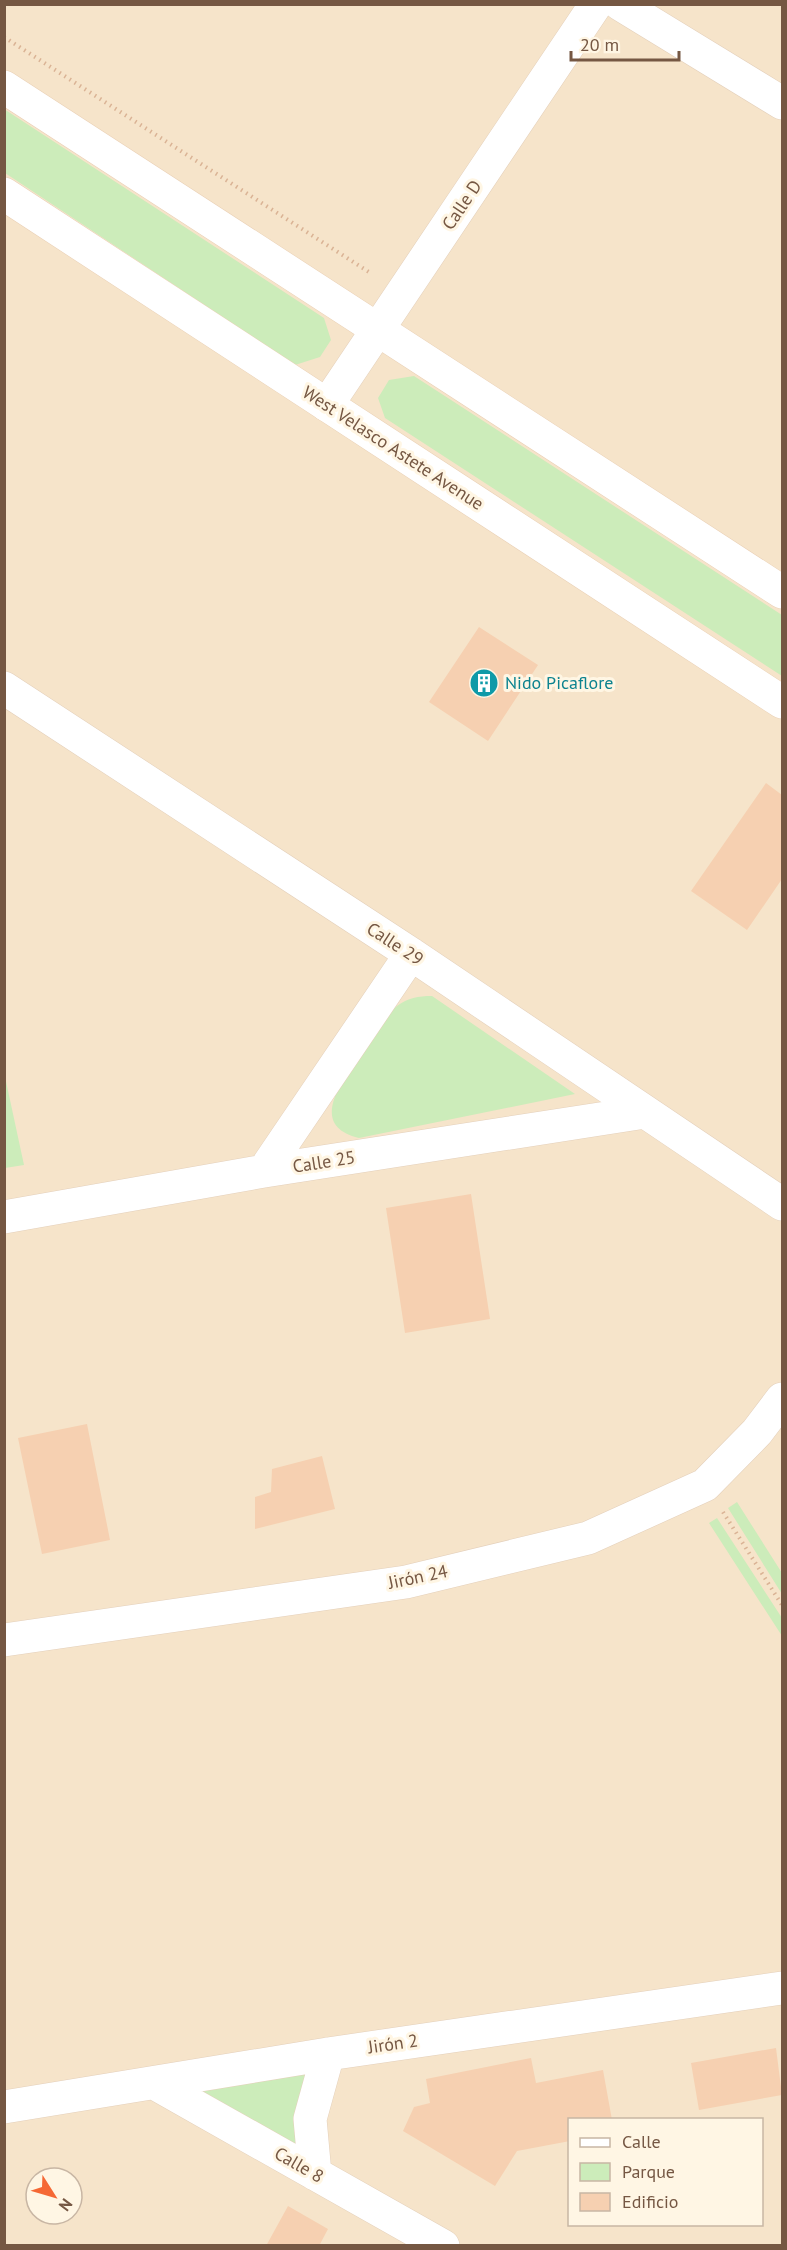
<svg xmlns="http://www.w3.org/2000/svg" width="787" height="2250" font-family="'PT Sans',sans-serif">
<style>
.residential{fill:#f6e4ca;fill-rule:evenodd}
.green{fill:#ccecba}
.building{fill:#f6d0b1}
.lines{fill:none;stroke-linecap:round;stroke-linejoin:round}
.street-casing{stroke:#e4d0bb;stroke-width:34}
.secondary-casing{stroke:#ead1b7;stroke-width:34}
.path{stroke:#dab395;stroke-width:4;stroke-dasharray:1.5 4.5;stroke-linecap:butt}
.street{stroke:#fff;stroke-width:33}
.secondary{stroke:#fff;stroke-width:33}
.labels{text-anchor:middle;stroke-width:6;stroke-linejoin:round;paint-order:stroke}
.street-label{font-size:18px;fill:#755743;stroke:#fff6e4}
.culture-label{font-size:18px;fill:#0d838f;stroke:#fff6e4;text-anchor:start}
</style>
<rect width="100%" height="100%" fill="#fef3dc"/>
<path class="residential" d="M 5,5 L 782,5 L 782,2245 L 5,2246 ZM 570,2120 L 762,2120 L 762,2224 L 570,2224 ZM 36,2178 L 72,2178 L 72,2214 L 36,2214 Z"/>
<path class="green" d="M 4,109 L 324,318 L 331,340 L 320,357 L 295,365 L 5,173 Z
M 414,376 L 782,615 L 782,676 L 385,418 L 378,398 L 389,380 Z
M 432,996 L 575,1094 L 359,1138 C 309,1126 340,1085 357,1058 C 368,1040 380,1019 397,1006 C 408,998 418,996 432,996 Z
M 4,1072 L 24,1165 L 5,1168 L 4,1168 Z
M 737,1502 L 782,1573 L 782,1594 L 728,1508 Z
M 717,1518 L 782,1618 L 782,1636 L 709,1523 Z
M 320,2071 L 306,2163 L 169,2084 Z"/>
<path class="building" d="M 479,627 L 538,665 L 488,741 L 429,702 Z
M 766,783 L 782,795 L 782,879 L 747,930 L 691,891 Z
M 471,1194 L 490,1319 L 405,1333 L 386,1208 Z
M 87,1424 L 110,1540 L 42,1554 L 18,1438 Z
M 322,1456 L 335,1509 L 255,1529 L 255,1497 L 271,1492 L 272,1469 Z
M 776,2048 L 782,2095 L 699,2110 L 691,2063 Z
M 531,2058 L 536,2083 L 603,2070 L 612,2120 L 570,2120 L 570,2141 L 517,2151 L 495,2186 L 403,2131 L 414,2107 L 430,2103 L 426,2079 Z
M 288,2206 L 328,2229 L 319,2246 L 266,2246 Z"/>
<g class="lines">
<g class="street-casing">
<path id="street" d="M 620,4 L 782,103
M 327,405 L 596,4
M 4,688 L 411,954 L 782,1204
M 264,1171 L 411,954
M 4,1217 L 264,1171 L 645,1112
M 4,1640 L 406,1582 L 588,1538 L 705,1485 L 757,1432 L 782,1399
M 156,2084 L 443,2246
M 4,2107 L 328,2054 L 782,1988
M 315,2174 L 310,2119 L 328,2054"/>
</g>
<g class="secondary-casing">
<path id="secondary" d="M 4,87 L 782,592
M 4,194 L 782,702"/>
</g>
<path class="path" d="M 4,37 L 372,274
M 723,1512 L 782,1605"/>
<use href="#street" class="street"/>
<use href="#secondary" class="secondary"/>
</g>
<defs>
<g id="building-disc" transform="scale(1.5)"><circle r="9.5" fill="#0f9aa8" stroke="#fff6e4"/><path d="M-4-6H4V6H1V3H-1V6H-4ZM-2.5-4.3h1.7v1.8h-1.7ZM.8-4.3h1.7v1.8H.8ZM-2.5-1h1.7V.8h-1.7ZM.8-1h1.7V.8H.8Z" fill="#fff"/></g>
</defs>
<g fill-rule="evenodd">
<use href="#building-disc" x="484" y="683"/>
</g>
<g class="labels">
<g class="street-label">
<text transform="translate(462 205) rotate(-56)" y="6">Calle D</text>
<text transform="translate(393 448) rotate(33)" y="6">West Velasco Astete Avenue</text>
<text transform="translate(395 944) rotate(33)" y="6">Calle 29</text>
<text transform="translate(324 1162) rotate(-9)" y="6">Calle 25</text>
<text transform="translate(418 1577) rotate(-12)" y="6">Jirón 24</text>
<text transform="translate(393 2044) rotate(-8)" y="6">Jirón 2</text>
<text transform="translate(299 2165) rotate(30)" y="6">Calle 8</text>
</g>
<g class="culture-label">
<text x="505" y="689">Nido Picaflore</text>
</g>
</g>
<rect width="787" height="2250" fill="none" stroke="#755743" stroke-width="12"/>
<rect x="568" y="2118" width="195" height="108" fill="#fff6e4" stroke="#c8b6a4" stroke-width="1.5"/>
<rect x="580" y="2138" width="30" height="9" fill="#ffffff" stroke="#c8b6a4" stroke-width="1.5"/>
<text x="622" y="2148" font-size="18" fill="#755743">Calle</text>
<rect x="580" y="2163" width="30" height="18" fill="#ccecba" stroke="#c8b6a4" stroke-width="1.5"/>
<text x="622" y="2178" font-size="18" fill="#755743">Parque</text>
<rect x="580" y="2193" width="30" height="18" fill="#f6d0b1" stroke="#c8b6a4" stroke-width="1.5"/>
<text x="622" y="2208" font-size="18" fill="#755743">Edificio</text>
<g transform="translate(54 2196) rotate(127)"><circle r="28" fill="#fff6e4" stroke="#c8b6a4" stroke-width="1.5"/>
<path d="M0-4.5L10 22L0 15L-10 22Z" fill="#f56834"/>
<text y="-9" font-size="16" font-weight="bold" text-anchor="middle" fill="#755743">N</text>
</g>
<path d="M571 51v9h108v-9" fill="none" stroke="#755743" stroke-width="3"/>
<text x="580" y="51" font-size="18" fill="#755743" stroke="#fff6e4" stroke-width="4.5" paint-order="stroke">20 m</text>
</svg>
